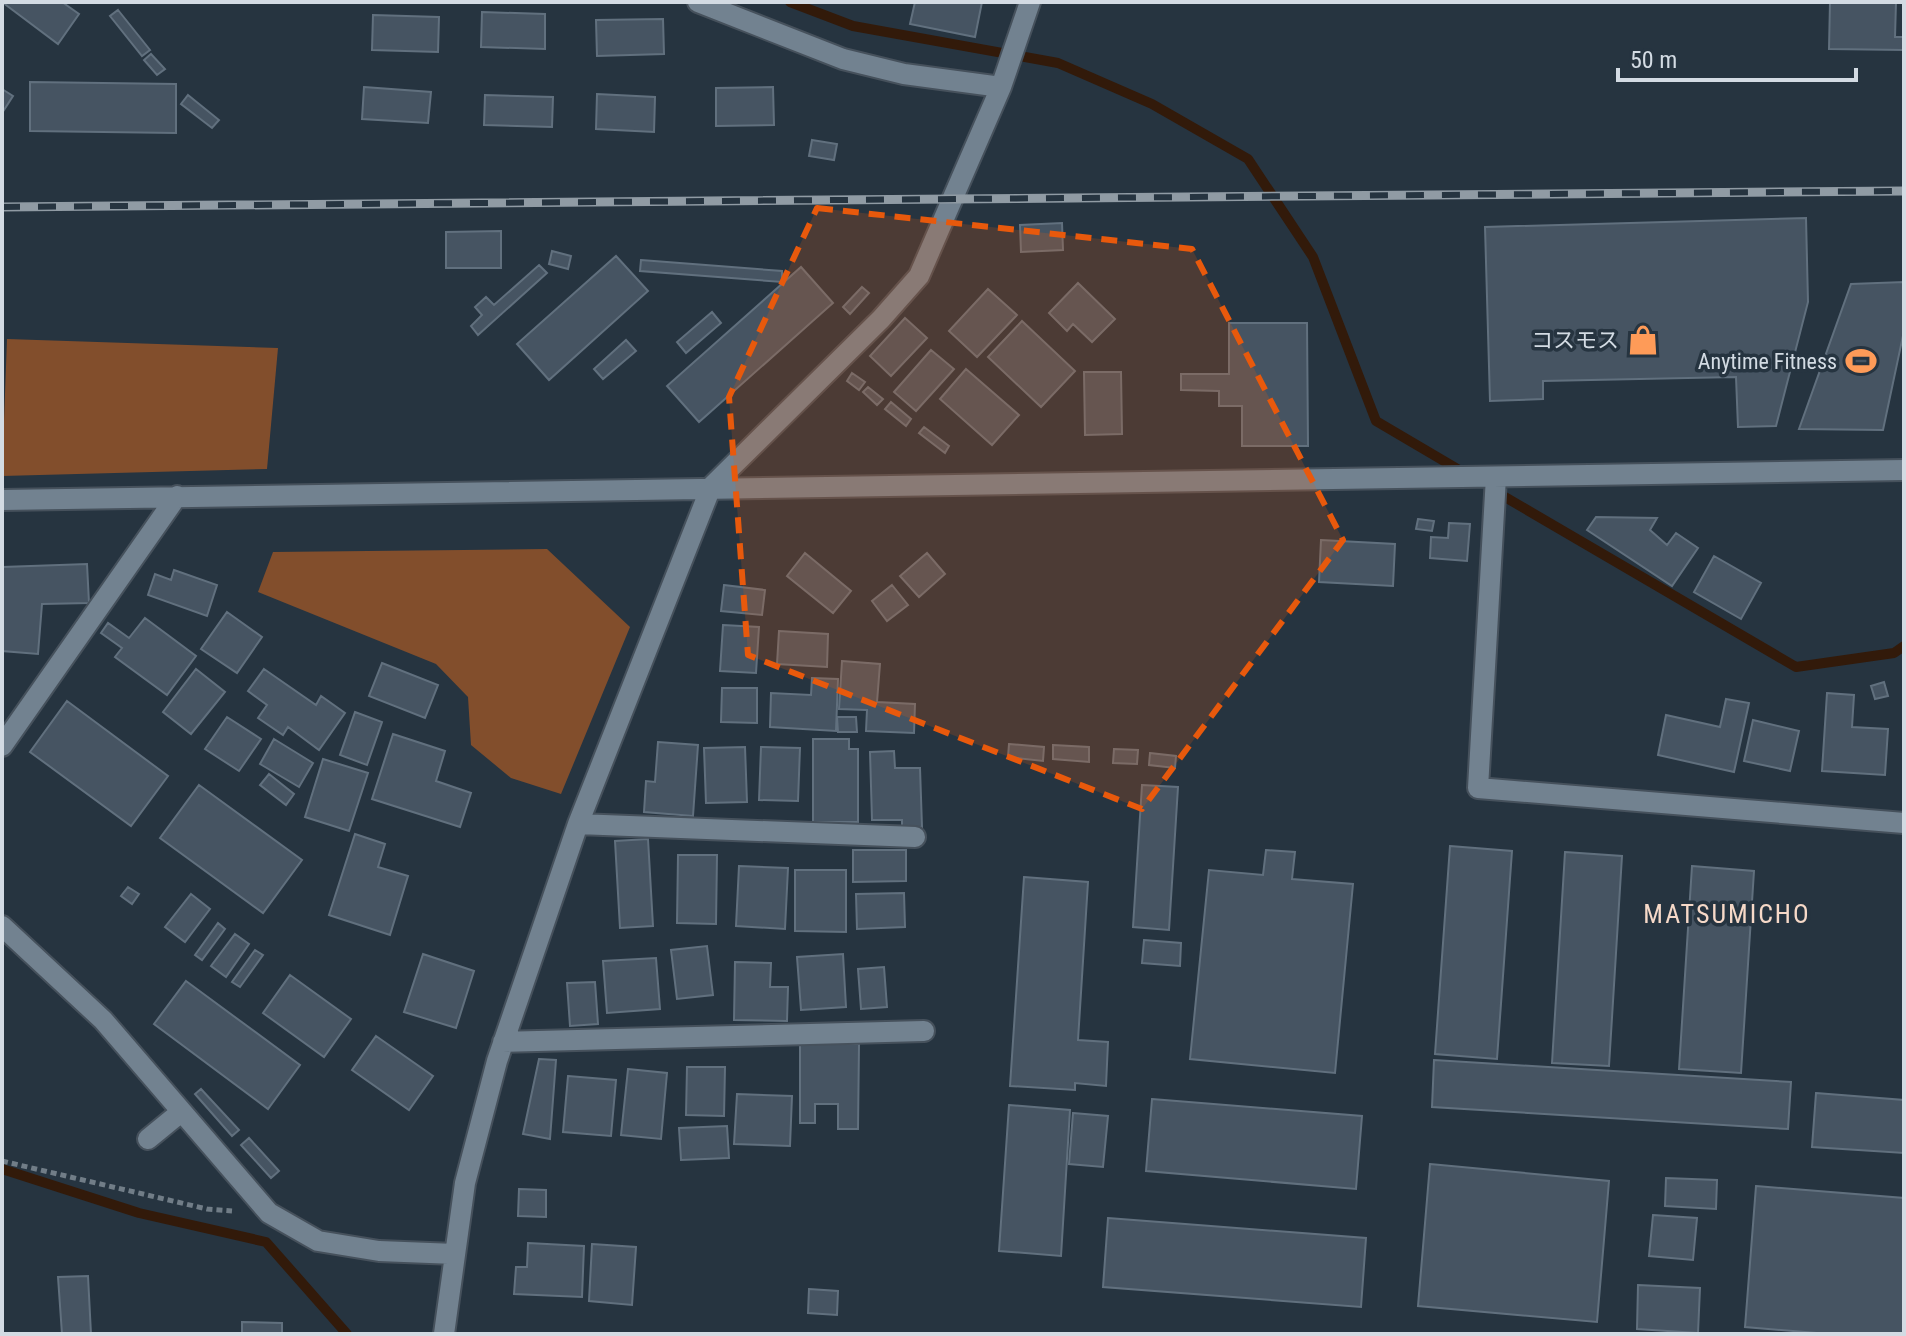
<svg xmlns="http://www.w3.org/2000/svg" width="1906" height="1336" font-family="'Roboto Condensed','Noto Sans JP',sans-serif">
<style>
.green{fill:#824e2c}
.lines{fill:none;stroke-linecap:round;stroke-linejoin:round}
.stream{stroke:#321a0a;stroke-width:10}
.building{fill:#465462;stroke:#61707e;stroke-width:2}
.minor-casing{stroke:#46515c;stroke-width:24}
.path{stroke:#717d87;stroke-width:5;stroke-dasharray:6 4;stroke-linecap:butt}
.minor{stroke:#728290;stroke-width:20}
.rail-casing{stroke:#909ba4;stroke-width:9}
.rail{stroke:#263440;stroke-width:6;stroke-dasharray:18;stroke-linecap:butt}
.marked{fill:#e8590c;fill-opacity:0.2;stroke:#e8590c;stroke-width:6;stroke-dasharray:16 10;stroke-linejoin:round}
.labels{text-anchor:middle;stroke-width:7;stroke-linejoin:round;paint-order:stroke}
.poi-label{font-size:22px;fill:#d3dbe3;stroke:#263440;text-anchor:end}
.quarter-label{font-size:26px;letter-spacing:2px;fill:#f6d9c8;stroke:#263440}
</style>
<rect width="100%" height="100%" fill="#263440"/>
<path class="green" d="M 7,339 L 278,348 L 267,469 L 2,476 Z
M 547,549 L 630,627 L 561,794 L 511,778 L 471,745 L 468,697 L 436,664 L 258,592 L 273,552 Z"/>
<g class="lines">
<path class="stream" d="M 790,2 L 853,26 L 1058,63 L 1152,104 L 1248,159 L 1313,257 L 1376,421 L 1466,474
M 1493,490 L 1796,667 L 1894,653 L 1904,646
M 2,1169 L 139,1213 L 266,1242 L 347,1334"/>
</g>
<path class="building" d="M 2,2 L 62,2 L 79,14 L 58,44 Z
M 915,2 L 982,2 L 975,37 L 910,24 Z
M 1830,2 L 1896,2 L 1895,37 L 1904,37 L 1904,50 L 1829,49 Z
M 118,10 L 150,50 L 142,56 L 110,16 Z
M 482,12 L 545,14 L 545,49 L 481,47 Z
M 373,15 L 439,17 L 438,52 L 372,50 Z
M 663,19 L 664,54 L 597,56 L 596,20 Z
M 151,54 L 165,69 L 157,75 L 144,60 Z
M 30,82 L 176,84 L 176,133 L 30,131 Z
M 364,87 L 431,92 L 428,123 L 362,119 Z
M 773,87 L 774,125 L 716,126 L 716,88 Z
M 2,89 L 13,96 L 2,113 Z
M 597,94 L 655,97 L 654,132 L 596,129 Z
M 188,95 L 219,120 L 212,128 L 181,104 Z
M 485,95 L 553,97 L 552,127 L 484,125 Z
M 812,140 L 837,144 L 834,160 L 809,156 Z
M 1806,218 L 1808,302 L 1776,426 L 1738,427 L 1736,377 L 1543,381 L 1543,399 L 1490,401 L 1485,227 Z
M 1062,223 L 1063,250 L 1021,252 L 1020,225 Z
M 501,231 L 501,268 L 446,268 L 446,232 Z
M 552,251 L 571,256 L 568,269 L 549,264 Z
M 616,256 L 648,291 L 549,380 L 517,344 Z
M 641,260 L 782,271 L 782,282 L 640,271 Z
M 539,265 L 547,273 L 478,335 L 471,326 L 482,315 L 475,307 L 486,297 L 494,305 Z
M 801,267 L 833,303 L 699,422 L 667,386 Z
M 1904,282 L 1904,331 L 1883,430 L 1799,429 L 1851,284 Z
M 1078,283 L 1115,319 L 1092,342 L 1073,324 L 1067,331 L 1049,313 Z
M 862,287 L 869,293 L 850,314 L 843,307 Z
M 988,289 L 1017,315 L 977,357 L 949,331 Z
M 712,312 L 721,323 L 686,353 L 677,342 Z
M 905,318 L 927,338 L 891,376 L 870,356 Z
M 1022,321 L 1075,371 L 1041,407 L 988,357 Z
M 1229,323 L 1307,323 L 1308,446 L 1242,446 L 1242,406 L 1219,406 L 1219,391 L 1181,390 L 1181,374 L 1229,374 Z
M 626,340 L 636,351 L 603,379 L 594,369 Z
M 931,350 L 954,369 L 916,411 L 894,392 Z
M 966,369 L 1019,415 L 992,445 L 940,399 Z
M 1084,372 L 1121,372 L 1122,434 L 1085,435 Z
M 852,373 L 865,382 L 859,390 L 847,381 Z
M 868,387 L 883,399 L 877,405 L 863,392 Z
M 891,402 L 911,419 L 906,426 L 885,409 Z
M 924,427 L 949,446 L 945,453 L 919,433 Z
M 1596,517 L 1657,518 L 1650,530 L 1667,545 L 1676,533 L 1698,548 L 1672,586 L 1587,530 Z
M 1418,519 L 1434,521 L 1432,531 L 1416,529 Z
M 1449,523 L 1470,524 L 1467,561 L 1430,558 L 1431,537 L 1448,538 Z
M 1321,540 L 1395,544 L 1393,586 L 1319,582 Z
M 805,553 L 851,591 L 833,613 L 787,576 Z
M 927,553 L 945,574 L 919,597 L 900,576 Z
M 1714,556 L 1761,583 L 1741,619 L 1694,592 Z
M 87,564 L 89,603 L 42,604 L 38,654 L 2,651 L 3,567 Z
M 174,570 L 217,585 L 207,616 L 148,595 L 155,574 L 171,580 Z
M 724,585 L 765,590 L 762,615 L 721,611 Z
M 892,585 L 908,605 L 887,621 L 872,601 Z
M 227,612 L 262,637 L 237,673 L 201,649 Z
M 145,618 L 196,656 L 167,695 L 115,657 L 122,648 L 101,633 L 108,623 L 129,638 Z
M 723,625 L 759,627 L 756,673 L 720,671 Z
M 779,631 L 828,634 L 827,667 L 777,664 Z
M 842,661 L 880,664 L 877,702 L 915,704 L 914,733 L 866,731 L 867,710 L 839,709 Z
M 382,663 L 438,685 L 425,718 L 369,696 Z
M 196,669 L 225,692 L 191,734 L 163,712 Z
M 264,669 L 316,705 L 321,696 L 345,713 L 319,750 L 288,727 L 283,735 L 258,718 L 267,705 L 248,691 Z
M 812,678 L 838,679 L 836,731 L 770,727 L 771,693 L 811,695 Z
M 1884,682 L 1888,696 L 1875,699 L 1871,686 Z
M 722,688 L 757,688 L 757,723 L 721,722 Z
M 1827,693 L 1854,695 L 1852,727 L 1888,729 L 1885,775 L 1822,771 Z
M 1726,699 L 1749,703 L 1734,772 L 1658,755 L 1666,715 L 1720,727 Z
M 67,701 L 168,776 L 131,826 L 30,752 Z
M 355,712 L 382,722 L 367,765 L 340,755 Z
M 227,717 L 261,739 L 239,771 L 205,749 Z
M 837,717 L 856,717 L 857,732 L 838,732 Z
M 1753,720 L 1799,731 L 1790,771 L 1744,761 Z
M 393,734 L 445,751 L 436,781 L 471,793 L 460,827 L 372,799 Z
M 274,739 L 313,763 L 299,787 L 260,764 Z
M 813,739 L 849,739 L 849,749 L 858,749 L 858,822 L 813,822 Z
M 658,742 L 698,745 L 693,816 L 644,812 L 646,781 L 655,782 Z
M 1009,744 L 1044,747 L 1043,761 L 1008,757 Z
M 1053,745 L 1089,747 L 1089,762 L 1053,759 Z
M 745,747 L 747,802 L 706,803 L 704,748 Z
M 761,747 L 800,748 L 798,801 L 759,800 Z
M 1114,749 L 1138,750 L 1137,764 L 1113,763 Z
M 894,751 L 895,768 L 920,768 L 922,827 L 902,827 L 902,820 L 872,820 L 870,752 Z
M 1150,753 L 1176,756 L 1175,768 L 1149,765 Z
M 323,759 L 368,773 L 349,831 L 305,817 Z
M 269,774 L 294,794 L 286,805 L 260,785 Z
M 199,785 L 302,860 L 263,913 L 160,838 Z
M 1142,785 L 1178,787 L 1169,930 L 1133,927 Z
M 355,834 L 385,844 L 378,867 L 408,876 L 390,935 L 329,915 Z
M 648,839 L 653,926 L 620,928 L 615,841 Z
M 1450,846 L 1512,851 L 1497,1059 L 1435,1054 Z
M 853,850 L 906,850 L 906,881 L 853,882 Z
M 1266,850 L 1295,852 L 1292,879 L 1353,884 L 1335,1073 L 1190,1059 L 1209,870 L 1263,875 Z
M 1565,852 L 1622,856 L 1609,1066 L 1552,1063 Z
M 678,855 L 717,855 L 716,924 L 677,923 Z
M 739,866 L 788,868 L 785,929 L 736,926 Z
M 1692,866 L 1754,871 L 1741,1073 L 1679,1069 Z
M 795,870 L 846,870 L 846,932 L 795,931 Z
M 1024,877 L 1088,882 L 1078,1040 L 1108,1042 L 1106,1086 L 1075,1083 L 1075,1090 L 1010,1086 Z
M 128,887 L 139,894 L 132,904 L 121,896 Z
M 904,893 L 905,927 L 857,929 L 856,894 Z
M 191,894 L 210,909 L 185,942 L 165,927 Z
M 218,923 L 225,929 L 202,960 L 195,955 Z
M 235,934 L 249,944 L 226,977 L 211,966 Z
M 1144,940 L 1181,943 L 1180,966 L 1142,963 Z
M 707,946 L 713,995 L 677,999 L 671,950 Z
M 255,950 L 263,955 L 240,987 L 232,982 Z
M 423,954 L 474,971 L 456,1028 L 404,1012 Z
M 843,954 L 846,1007 L 801,1010 L 797,957 Z
M 656,958 L 660,1009 L 607,1013 L 603,961 Z
M 735,962 L 771,963 L 770,987 L 788,987 L 787,1021 L 734,1020 Z
M 884,967 L 887,1007 L 861,1009 L 858,969 Z
M 290,975 L 351,1019 L 324,1057 L 263,1013 Z
M 186,981 L 300,1065 L 268,1109 L 154,1024 Z
M 595,982 L 598,1024 L 570,1026 L 567,983 Z
M 376,1036 L 433,1076 L 409,1110 L 352,1070 Z
M 800,1044 L 859,1044 L 858,1129 L 838,1129 L 838,1104 L 815,1104 L 815,1123 L 800,1123 Z
M 539,1059 L 556,1060 L 550,1139 L 523,1134 Z
M 1434,1060 L 1791,1082 L 1788,1129 L 1432,1107 Z
M 687,1067 L 725,1067 L 724,1116 L 686,1115 Z
M 628,1069 L 667,1073 L 661,1139 L 621,1135 Z
M 568,1076 L 616,1080 L 611,1136 L 563,1132 Z
M 201,1089 L 239,1130 L 232,1136 L 195,1094 Z
M 1816,1093 L 1904,1100 L 1904,1153 L 1812,1147 Z
M 737,1094 L 792,1096 L 790,1146 L 734,1144 Z
M 1152,1099 L 1362,1116 L 1356,1189 L 1146,1171 Z
M 1009,1105 L 1070,1110 L 1061,1256 L 999,1251 Z
M 1073,1113 L 1108,1116 L 1103,1167 L 1069,1164 Z
M 727,1126 L 729,1158 L 681,1160 L 679,1128 Z
M 249,1138 L 279,1171 L 271,1178 L 241,1145 Z
M 1430,1164 L 1609,1181 L 1597,1322 L 1418,1306 Z
M 1666,1178 L 1717,1180 L 1716,1209 L 1665,1206 Z
M 1756,1186 L 1904,1198 L 1904,1334 L 1829,1334 L 1745,1327 Z
M 519,1189 L 546,1190 L 546,1217 L 518,1216 Z
M 1653,1215 L 1697,1218 L 1693,1260 L 1649,1256 Z
M 1108,1218 L 1366,1238 L 1361,1307 L 1103,1287 Z
M 528,1243 L 584,1246 L 582,1297 L 514,1294 L 516,1267 L 527,1267 Z
M 592,1244 L 636,1247 L 632,1305 L 589,1301 Z
M 88,1276 L 91,1334 L 62,1334 L 58,1277 Z
M 1638,1285 L 1700,1288 L 1698,1333 L 1637,1329 Z
M 809,1289 L 838,1291 L 837,1315 L 808,1313 Z
M 242,1322 L 282,1323 L 282,1334 L 242,1334 Z"/>
<g class="lines">
<g class="minor-casing">
<path id="minor" d="M 698,2 L 843,59 L 904,74 L 1001,87
M 1496,477 L 1478,788 L 1904,823
M 2,500 L 1904,470
M 2,746 L 177,496
M 578,824 L 915,837
M 2,926 L 103,1020 L 269,1213 L 318,1241 L 379,1251 L 455,1254
M 503,1042 L 924,1031
M 148,1139 L 181,1112
M 444,1334 L 465,1183 L 497,1061 L 578,824 L 711,487 L 881,319 L 919,276 L 1001,87 L 1030,2"/>
</g>
<path class="path" d="M 2,1161 L 207,1209 L 232,1211"/>
<use href="#minor" class="minor"/>
<g class="rail-casing">
<path id="rail" d="M 2,207 L 1904,191"/>
</g>
<use href="#rail" class="rail"/>
</g>
<path class="marked" d="M 817,208 L 1192,249 L 1343,540 L 1142,809 L 748,655 L 729,397 Z"/>
<defs>
<g id="shop-bare" transform="scale(2.4)"><path d="M-5-2.5h2.3a2.7 3.5 0 0 1 5.4 0H5L5.5 6h-11ZM-1.5-2.5h3a1.5 2.3 0 0 0-3 0Z" fill="#fe9b58" stroke="#263440" stroke-width="2.5" paint-order="stroke"/></g>
<g id="stadium-bare" transform="scale(2.4)"><path d="M0-5a6.5 5 0 1 0 0 10a6.5 5 0 1 0 0-10ZM-3.5-1.8h7v3.6h-7Z" fill="#fe9b58" stroke="#263440" stroke-width="2.5" paint-order="stroke"/></g>
</defs>
<g fill-rule="evenodd">
<use href="#shop-bare" x="1643" y="340"/>
<use href="#stadium-bare" x="1861" y="361"/>
</g>
<g class="labels">
<g class="poi-label">
<text x="1619" y="348">コスモス</text>
<text x="1837" y="369">Anytime Fitness</text>
</g>
<g class="quarter-label">
<text x="1727" y="923">MATSUMICHO</text>
</g>
</g>
<rect width="1906" height="1336" fill="none" stroke="#d3dbe3" stroke-width="8"/>
<path d="M1618 68v12h238v-12" fill="none" stroke="#d3dbe3" stroke-width="4"/>
<text x="1630" y="68" font-size="24" fill="#d3dbe3" stroke="#263440" stroke-width="6" paint-order="stroke">50 m</text>
</svg>
